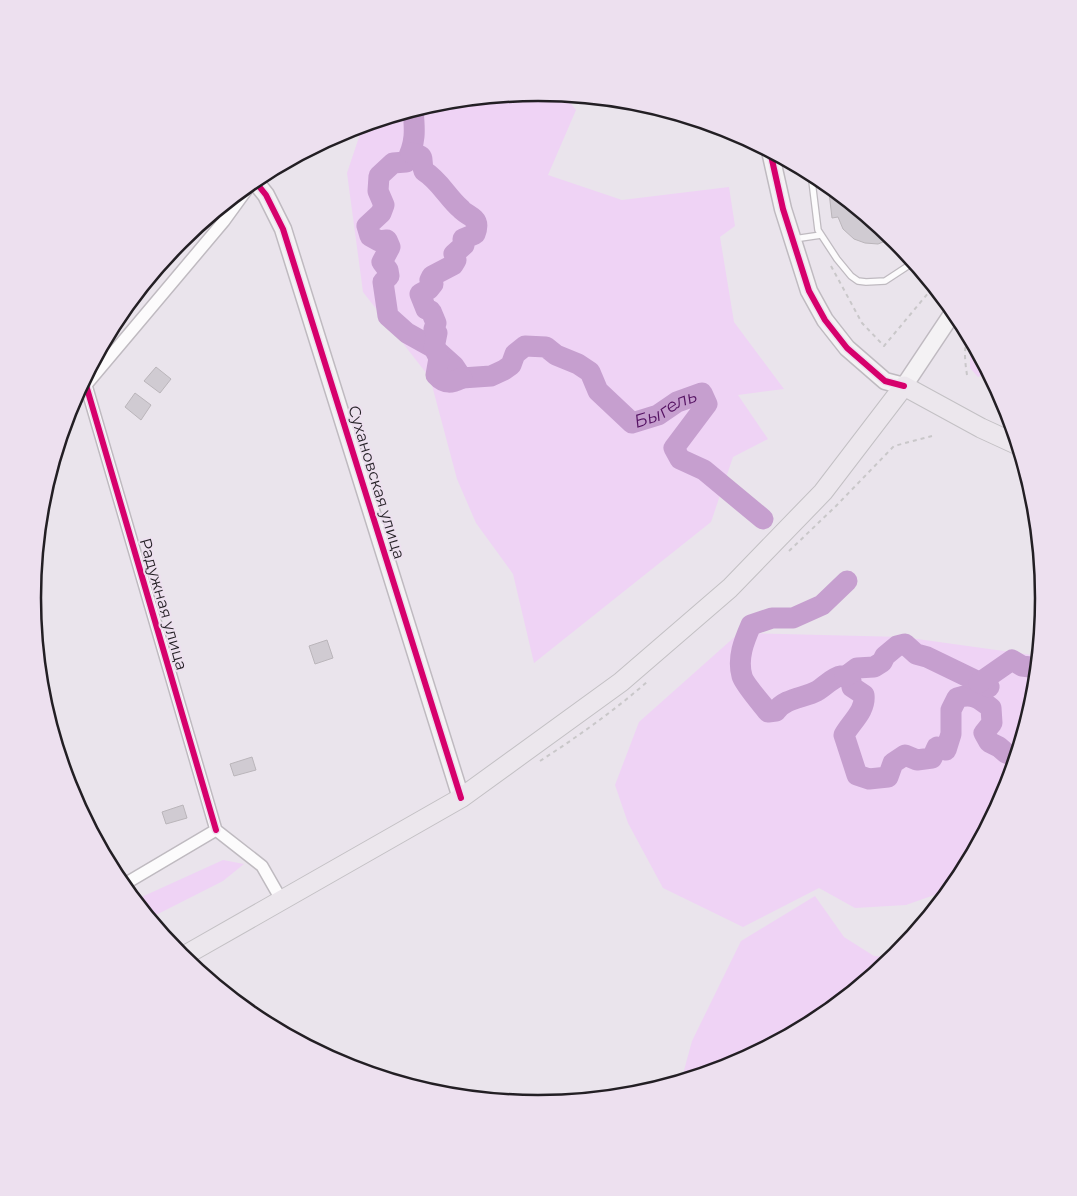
<svg xmlns="http://www.w3.org/2000/svg" width="1077" height="1196" font-family="Montserrat,sans-serif">
<style>
.green{fill:#efd3f5}
.lines{fill:none;stroke-linecap:round;stroke-linejoin:round}
.river{stroke:#c69fcf;stroke-width:21}
.building{fill:#d0cbd2;stroke:#bab5ba}
.lane-casing{stroke:#bfbac0;stroke-width:8}
.street-casing{stroke:#bfbac0;stroke-width:14}
.secondary-casing{stroke:#bfbac0;stroke-width:19}
.primary-casing{stroke:#c3c0c4;stroke-width:21}
.path{stroke:#c9c7c9;stroke-width:2;stroke-dasharray:4 4;stroke-linecap:butt}
.lane{stroke:#fcfbfc;stroke-width:5.5}
.street{stroke:#fcfbfc;stroke-width:11}
.secondary{stroke:#f4f2f4;stroke-width:16}
.primary{stroke:#ece7ed;stroke-width:19}
.cycleway-casing{stroke:#ede0ef;stroke-width:9}
.cycleway{stroke:#d6006c;stroke-width:6}
.labels{text-anchor:middle;stroke-width:4;stroke-linejoin:round;paint-order:stroke}
.street-label{font-size:16px;fill:#231f24;stroke:#ede0ef}
.water-label{font-size:18px;font-style:italic;fill:#551363;stroke:#ede0ef}
.rim{fill:none;stroke:#231f24;stroke-width:2.5}
</style>
<rect width="100%" height="100%" fill="#eae4ec"/>
<path class="green" d="M 539,92 L 564,95 L 576,110 L 548,175 L 622,200 L 729,187 L 735,226 L 720,237 L 734,322 L 784,389 L 738,395 L 768,439 L 733,457 L 711,522 L 534,663 L 513,574 L 476,523 L 457,479 L 430,378 L 363,292 L 347,173 L 363,125 L 440,102 Z
M 973,343 L 989,372 L 978,377 L 970,368 L 970,350 Z
M 739,633 L 903,637 L 1039,656 L 1035,697 L 1006,792 L 959,879 L 951,889 L 906,905 L 855,908 L 819,888 L 743,927 L 663,888 L 628,823 L 615,785 L 639,722 Z
M 223,860 L 244,864 L 223,881 L 150,918 L 135,900 Z
M 815,896 L 844,937 L 874,956 L 895,957 L 819,1019 L 732,1066 L 687,1079 L 683,1074 L 692,1041 L 741,941 Z"/>
<g class="lines">
<g class="river">
<path id="s1" d="M 413,110 C 415,130 416,143 406,162 L 393,163 L 379,176 L 378,191 L 384,205 L 381,213 L 367,226 L 370,236 L 379,241 L 387,240 L 390,247 L 382,262 L 388,270 L 389,276 L 383,282 L 388,316 L 407,333 L 434,348 L 454,366 L 462,378 L 491,376 L 504,370 L 511,365 L 515,354 L 525,346 L 546,347 L 556,355 L 578,364 L 590,372 L 598,391 L 632,423 L 658,415 L 677,402 L 702,393 L 707,404 L 674,448 L 680,459 L 704,470 L 763,519"/>
<path d="M 411,153 C 428,156 419,159 424,171 C 440,181 447,197 461,209 C 464,213 470,215 474,219 C 478,223 477,229 475,234 L 463,239 L 464,245 L 454,254 L 456,260 L 453,265 L 432,276 L 430,280 L 433,284 L 429,289 L 420,294 L 426,309 L 431,311 L 436,323 L 434,329 L 437,333 L 434,348 L 439,358 L 436,375 C 445,385 452,383 462,378"/>
<path d="M 847,581 L 822,605 L 793,618 L 772,618 L 751,625 C 744,641 737,658 742,676 C 744,684 762,704 768,712 L 776,711 C 785,698 804,698 817,691 C 824,687 833,677 841,676 C 845,676 848,679 851,681 L 852,687 L 864,695 C 866,711 851,722 844,735 L 857,775 L 869,779 L 888,777 L 893,763 L 905,755 L 917,760 L 932,758 L 937,747 L 946,750 L 951,734 L 951,710 L 957,698 C 972,693 979,698 991,708 L 992,723 L 984,733 L 989,742 L 999,747 L 1006,753 L 1016,757"/>
<path d="M 845,677 L 857,668 L 874,667 L 882,662 L 885,656 L 897,646 L 905,644 L 916,654 L 927,657 L 989,687 L 988,686"/>
<path d="M 979,683 L 1012,660 L 1022,666 L 1038,668"/>
</g>
</g>
<path class="building" d="M 828,184 L 893,238 L 878,244 L 865,243 L 854,239 L 843,229 L 838,217 L 832,218 Z
M 156,367 L 171,379 L 160,393 L 144,381 Z
M 135,393 L 151,405 L 141,420 L 125,407 Z
M 327,640 L 333,658 L 315,664 L 309,646 Z
M 252,757 L 256,770 L 234,776 L 230,764 Z
M 183,805 L 187,818 L 166,824 L 162,812 Z"/>
<g class="lines">
<g class="lane-casing">
<path id="lane" d="M 811,173 L 818,230 L 837,259 L 851,276 L 858,281 L 866,282 L 885,281 L 914,262
M 794,239 L 821,235
M 1042,573 L 1038,588 L 1044,595"/>
</g>
<g class="street-casing">
<path id="street" d="M 86,385 L 216,830
M 69,410 L 86,385 L 224,221 L 253,181
M 216,830 L 262,866 L 282,901
M 123,885 L 216,830"/>
</g>
<g class="secondary-casing">
<path id="secondary" d="M 770,151 L 783,209 L 809,291 L 825,320 L 847,348 L 885,381 L 904,386 L 954,311
M 254,180 L 266,195 L 283,229 L 461,798"/>
</g>
<g class="primary-casing">
<path id="primary" d="M 182,957 L 461,798 L 621,682 L 730,588 L 823,492 L 904,386 L 981,428 L 1018,445"/>
</g>
<path class="path" d="M 831,266 L 862,323 L 884,346 L 934,286
M 967,375 C 965,361 963,348 969,335
M 789,551 L 836,506 L 894,446 L 932,436
M 540,761 C 577,737 614,711 648,681"/>
<use href="#lane" class="lane"/>
<use href="#street" class="street"/>
<use href="#secondary" class="secondary"/>
<use href="#primary" class="primary"/>
<g class="cycleway-casing">
<path id="cycleway" d="M 770,151 L 783,209 L 809,291 L 825,320 L 847,348 L 885,381 L 904,386
M 254,180 L 266,195 L 283,229 L 461,798
M 86,385 L 216,830"/>
</g>
<use href="#cycleway" class="cycleway"/>
</g>
<g class="labels">
<g class="street-label">
<text transform="translate(377 482) rotate(73)" y="6">Сухановская улица</text>
<text transform="translate(164 604) rotate(74)" y="6">Радужная улица</text>
</g>
<g class="water-label">
<text dy="6" stroke="none"><textPath href="#s1" startOffset="606">Быгель</textPath></text>
</g>
</g>
<path d="M0 0H1077V1196H0ZM41 598a497 497 0 1 1 994 0a497 497 0 1 1-994 0Z" fill="#ede0ef" fill-rule="evenodd"/>
<path class="rim" d="M41 598a497 497 0 1 1 994 0a497 497 0 1 1-994 0Z"/>
</svg>
